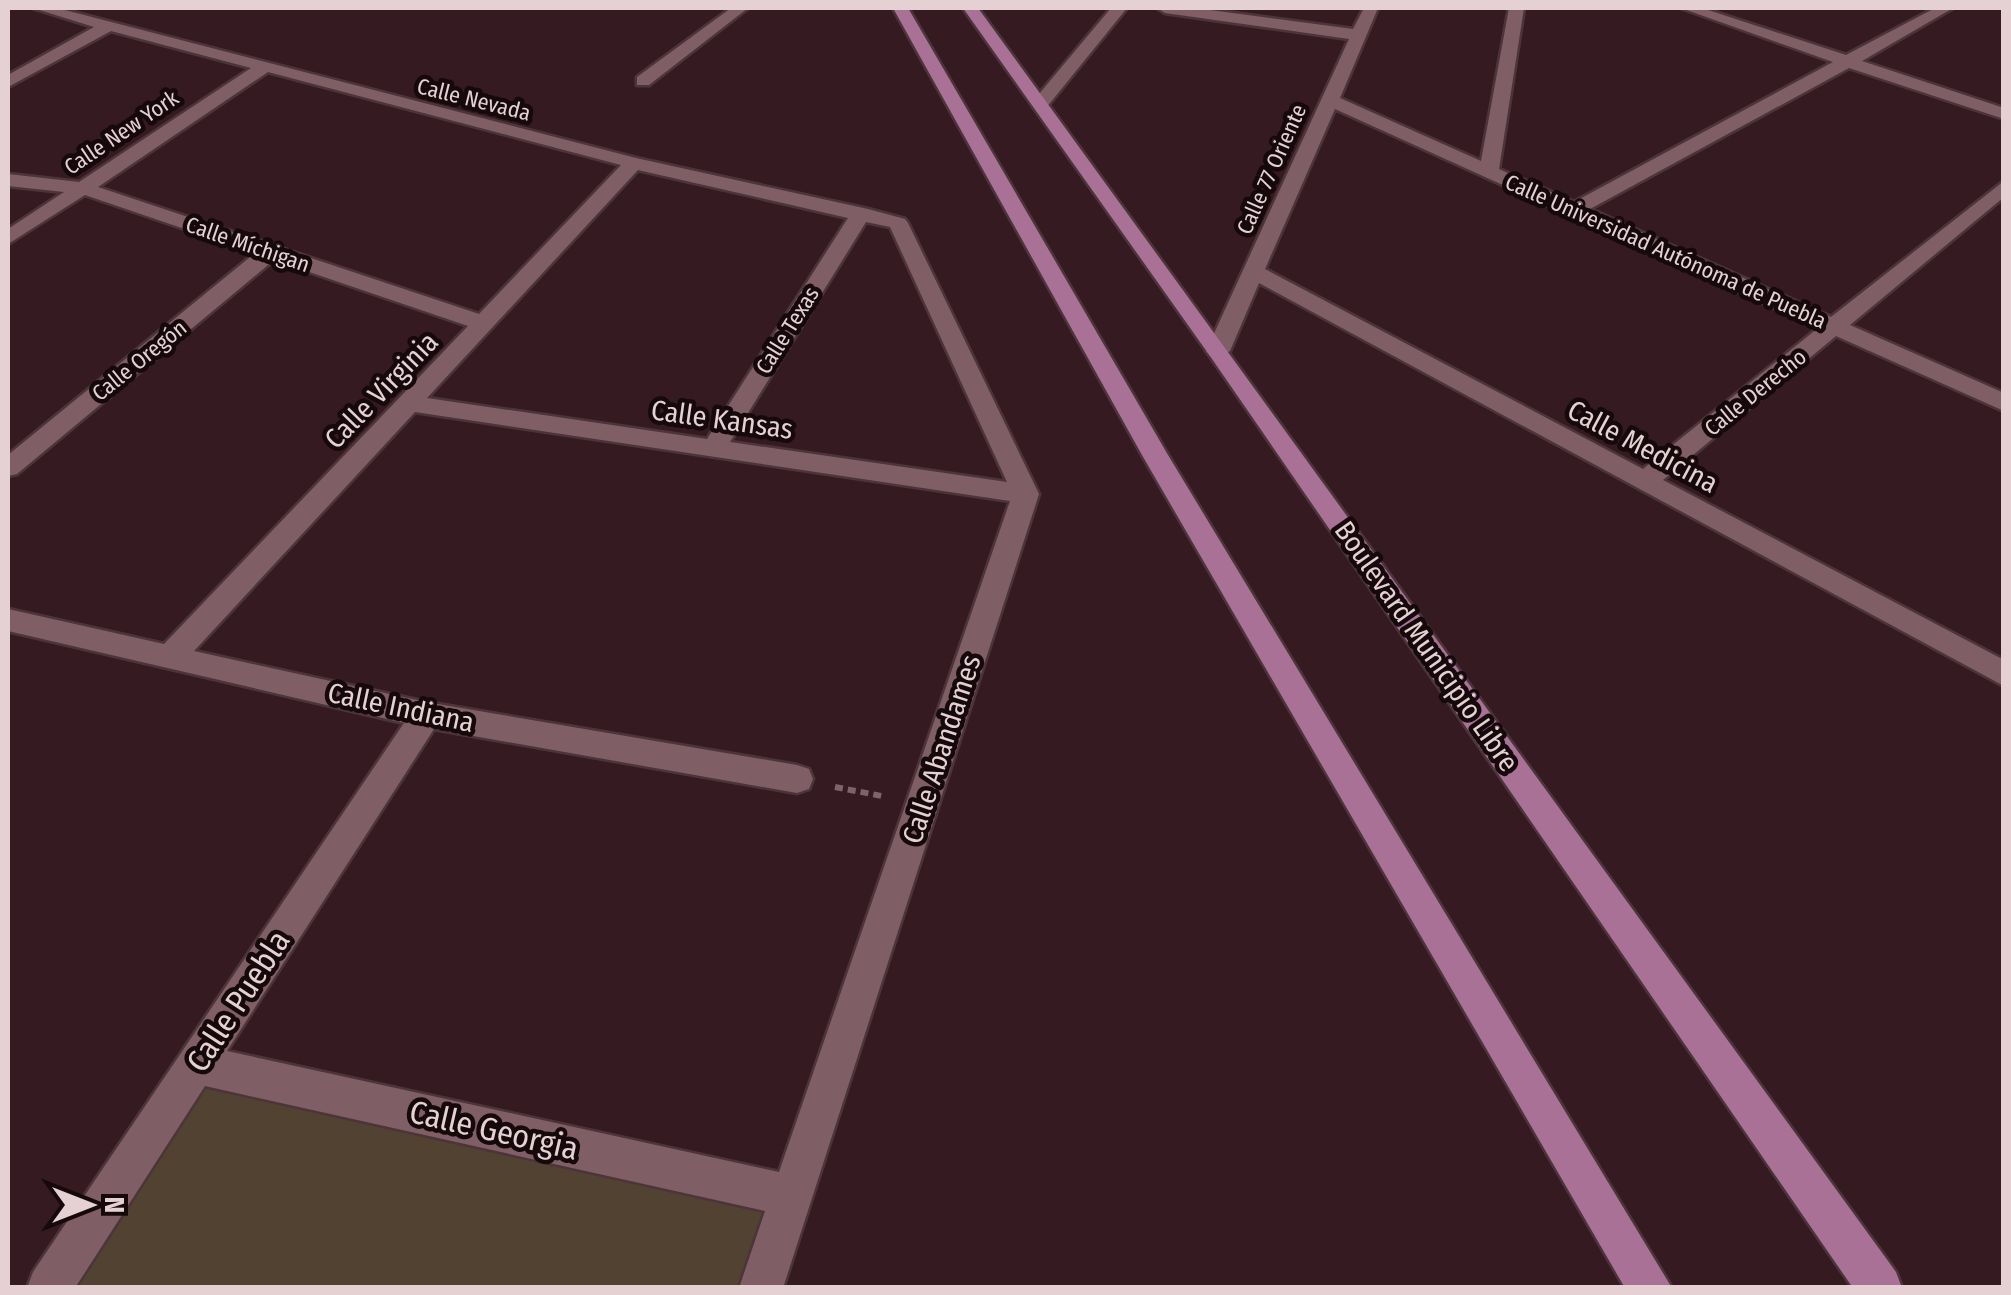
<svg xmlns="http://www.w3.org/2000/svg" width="2011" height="1295" font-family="'Fira Sans Condensed',sans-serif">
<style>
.green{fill:#514232}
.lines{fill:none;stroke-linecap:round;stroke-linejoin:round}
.minor-casing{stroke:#4c353a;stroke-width:5}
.major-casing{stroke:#4c353a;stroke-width:5}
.path{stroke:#7d646a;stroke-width:6;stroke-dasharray:8 5;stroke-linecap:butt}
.minor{fill:#805e65;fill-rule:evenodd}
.major{fill:#aa7197;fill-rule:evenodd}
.labels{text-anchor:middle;stroke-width:9;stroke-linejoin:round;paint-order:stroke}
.far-street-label{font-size:22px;fill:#e5d1d4;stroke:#15090c}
.street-label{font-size:28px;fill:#e5d1d4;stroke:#15090c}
.near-street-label{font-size:32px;fill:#e5d1d4;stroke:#15090c}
</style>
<rect width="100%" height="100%" fill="#361a21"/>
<path class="green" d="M 198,1070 L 780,1202 L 751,1287 L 55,1288 Z"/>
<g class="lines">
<g class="minor-casing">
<path id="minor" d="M 33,8 L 57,8 L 636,158 L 868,209 L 905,219 L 908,223 L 1039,494 L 783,1288 L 739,1288 L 765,1211 L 205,1086 L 75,1288 L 27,1288 L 33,1272 L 404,723 L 8,631 L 8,609 L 164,644 L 468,326 L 274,260 L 17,474 L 8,476 L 8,455 L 255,253 L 85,195 L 8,244 L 8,229 L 64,192 L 8,186 L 8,174 L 79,182 L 251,68 L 111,31 L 8,87 L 8,75 L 94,27 ZM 268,72 L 621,165 L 479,314 L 98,187 ZM 638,170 L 848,218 L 707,439 L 427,398 ZM 866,222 L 890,227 L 1007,482 L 730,442 ZM 415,412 L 1010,501 L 779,1172 L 227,1051 L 434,729 L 797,793 L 809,789 L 813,779 L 809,769 L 797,765 L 426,702 L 194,651 Z
M 731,8 L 748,8 L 649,85 L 637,85 L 637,77 Z
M 1111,8 L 1127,8 L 1046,108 L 1034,108 L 1034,100 Z
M 1157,8 L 1195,8 L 1353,29 L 1364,8 L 1378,8 L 1340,98 L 1481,161 L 1509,8 L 1524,8 L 1499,169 L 1574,202 L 1833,62 L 1681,8 L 1702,8 L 1846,55 L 1935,8 L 1953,8 L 1862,61 L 2004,108 L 2004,119 L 1849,68 L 1590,209 L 1831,317 L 2004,181 L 2004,197 L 1850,325 L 2004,393 L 2004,411 L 1836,336 L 1663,480 L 2004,660 L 2004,686 L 1259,283 L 1230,351 L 1218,358 L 1210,356 L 1206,351 L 1349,39 L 1165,13 ZM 1335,109 L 1818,328 L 1643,469 L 1265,269 Z"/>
</g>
<g class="major-casing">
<path id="major" d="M 893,8 L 908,8 L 1168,455 L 1672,1288 L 1625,1288 L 1142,455 Z
M 963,8 L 978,8 L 1896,1272 L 1902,1288 L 1853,1288 L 1210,356 Z"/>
</g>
<path class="path" d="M 835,787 L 882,796"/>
<use href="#minor" class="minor"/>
<use href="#major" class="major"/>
</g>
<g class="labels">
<g class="far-street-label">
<text transform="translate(474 99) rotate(14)" y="8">Calle Nevada</text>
<text transform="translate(121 132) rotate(-34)" y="8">Calle New York</text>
<text transform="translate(1271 169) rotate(-66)" y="8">Calle 77 Oriente</text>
<text transform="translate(248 244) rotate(19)" y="8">Calle Míchigan</text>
<text transform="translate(1666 251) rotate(24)" y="8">Calle Universidad Autónoma de Puebla</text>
<text transform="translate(787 330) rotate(-58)" y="8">Calle Texas</text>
<text transform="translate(139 360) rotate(-39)" y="8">Calle Oregón</text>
<text transform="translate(1755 392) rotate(-39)" y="8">Calle Derecho</text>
</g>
<g class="street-label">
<text transform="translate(381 390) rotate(-46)" y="10">Calle Virginia</text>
<text transform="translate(722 419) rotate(8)" y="10">Calle Kansas</text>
<text transform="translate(1643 446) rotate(28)" y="10">Calle Medicina</text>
<text transform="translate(1427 646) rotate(55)" y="10">Boulevard Municipio Libre</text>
<text transform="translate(401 707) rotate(12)" y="10">Calle Indiana</text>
<text transform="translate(941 749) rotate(-72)" y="10">Calle Abandames</text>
</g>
<g class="near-street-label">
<text transform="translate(238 1001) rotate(-57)" y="11">Calle Puebla</text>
<text transform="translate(494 1130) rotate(13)" y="11">Calle Georgia</text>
</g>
</g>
<rect width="2011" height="1295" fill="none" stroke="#e5d1d4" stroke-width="20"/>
<g transform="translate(90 1205) rotate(90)" stroke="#15090c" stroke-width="8" paint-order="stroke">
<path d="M0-8L18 38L0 25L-18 38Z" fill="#e5d1d4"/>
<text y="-15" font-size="28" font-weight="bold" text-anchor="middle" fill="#e5d1d4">N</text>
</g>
</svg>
